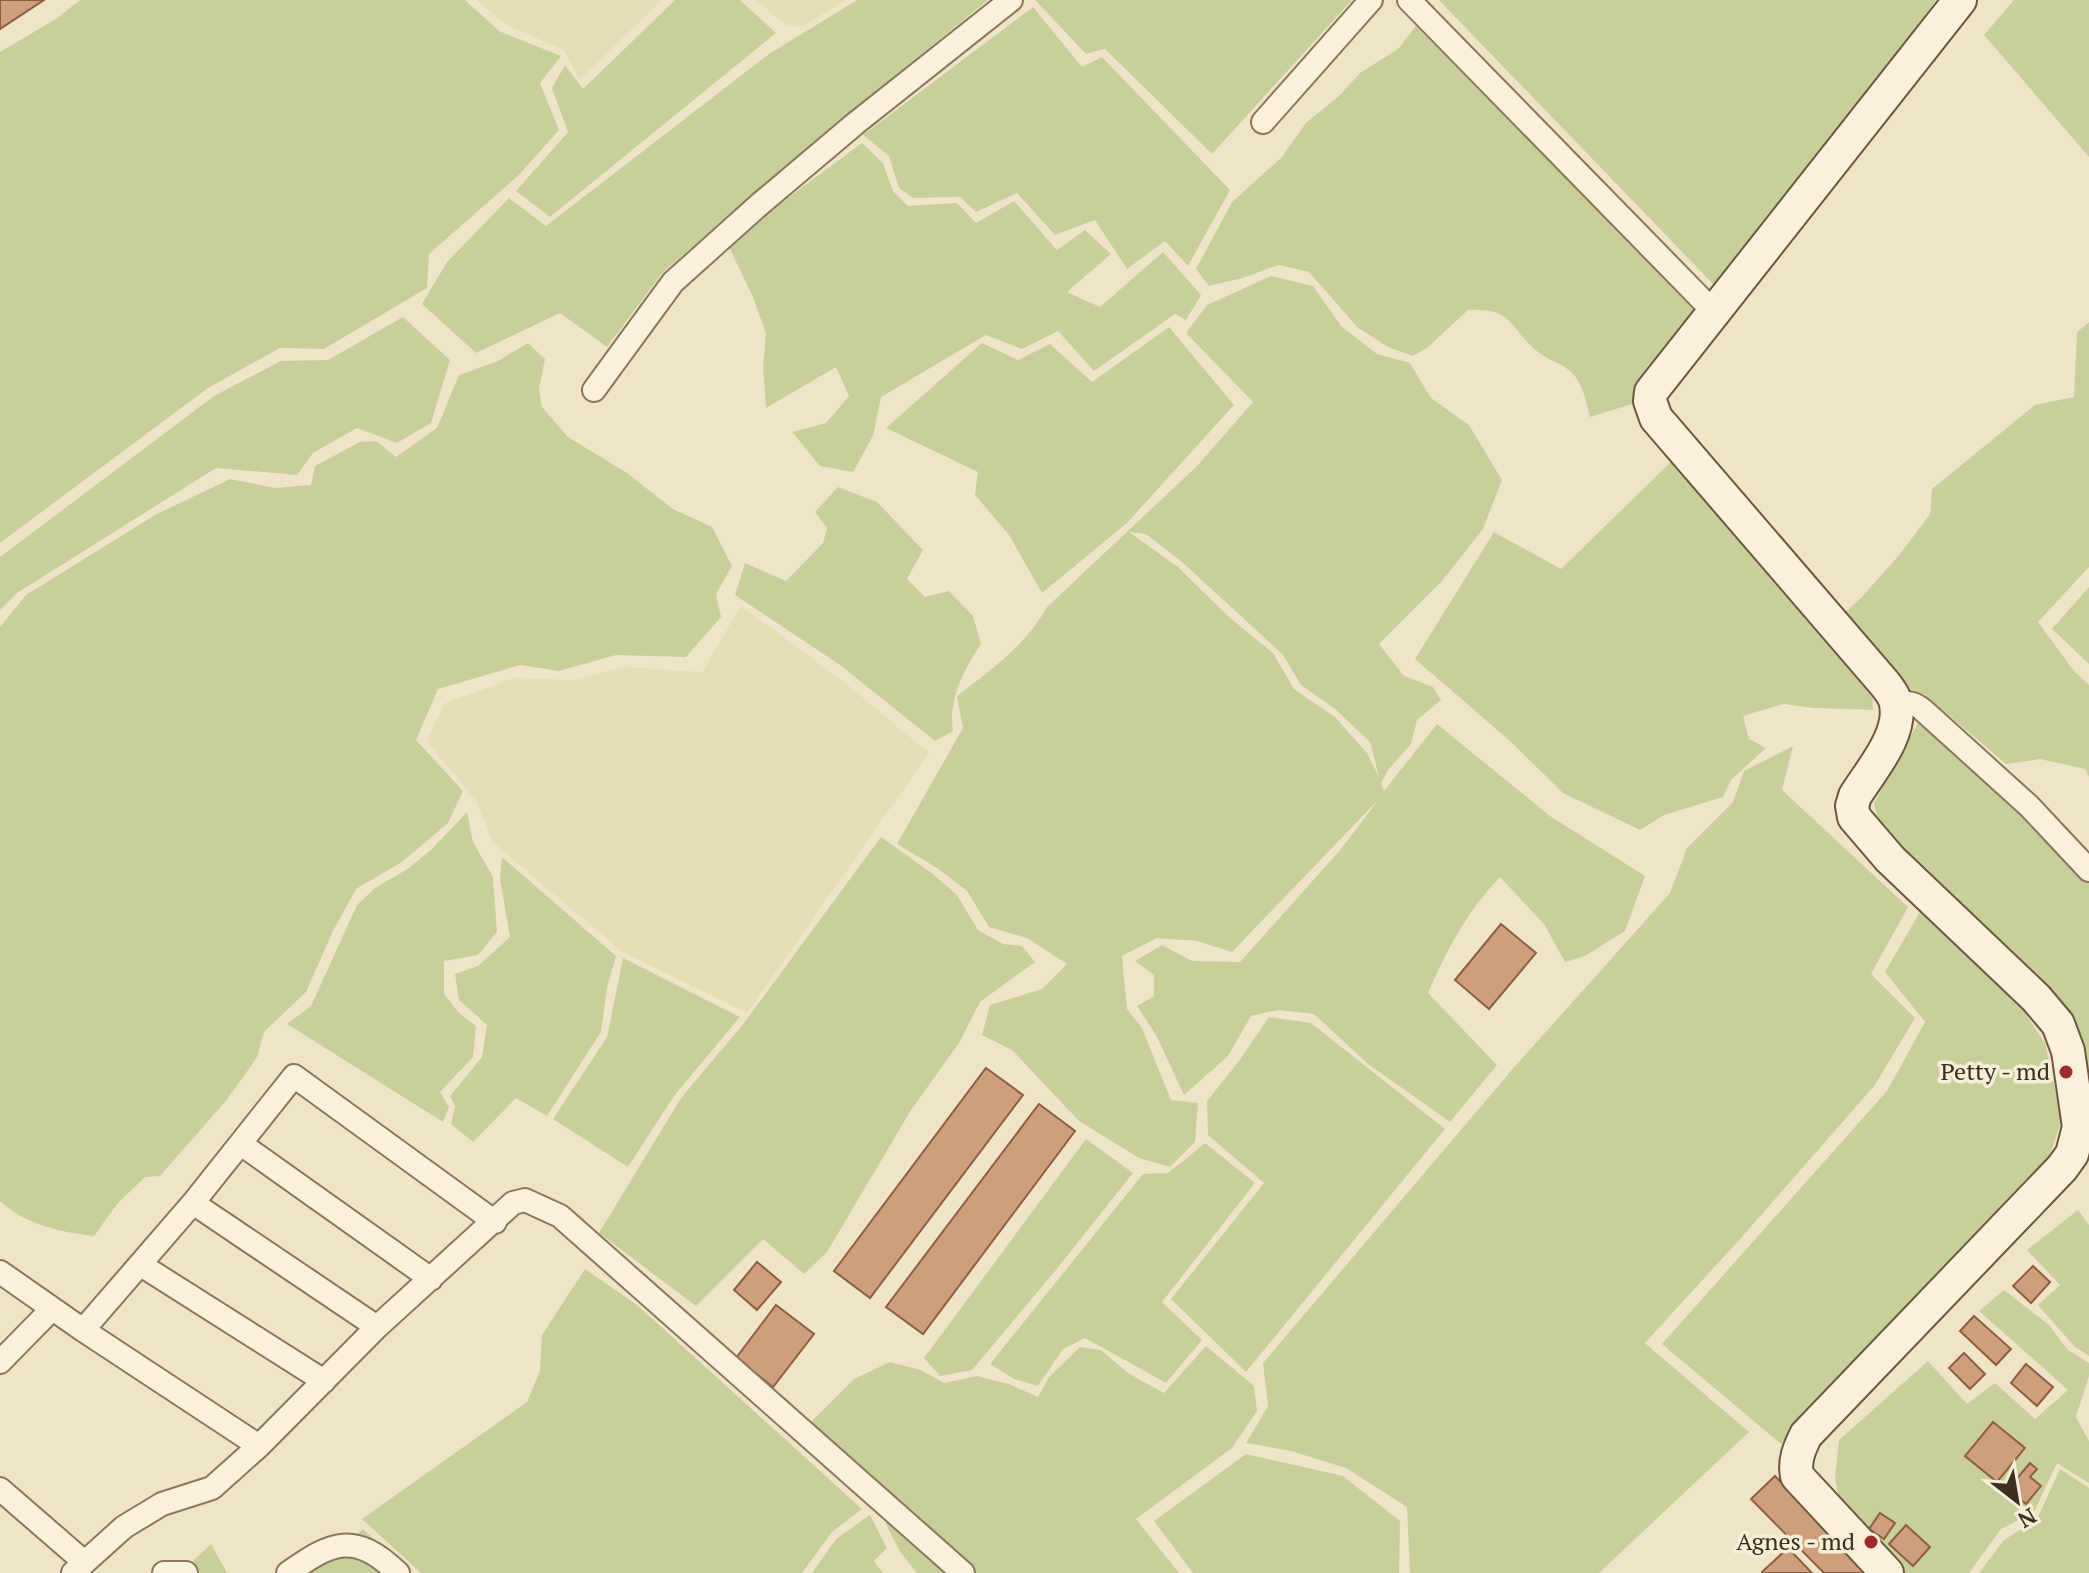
<svg xmlns="http://www.w3.org/2000/svg" width="2089" height="1573" font-family="'PT Serif',serif">
<style>
.farmland{fill:#e6deb5}
.green{fill:#c9cf9b;fill-rule:evenodd}
.building{fill:#cf9f7d;stroke:#8d5f41;stroke-width:2}
.lines{fill:none;stroke-linecap:round;stroke-linejoin:round}
.street-casing{stroke:#8d765c;stroke-width:26}
.secondary-casing{stroke:#6f573f;stroke-width:36}
.street{stroke:#faf1dc;stroke-width:22}
.secondary{stroke:#faf1dc;stroke-width:32}
.poi-dot{fill:#9e2a2b;stroke:#f7eed8;stroke-width:3}
.labels{text-anchor:middle;stroke-width:7;stroke-linejoin:round;paint-order:stroke}
.poi-label{font-size:24px;fill:#3d2e20;stroke:#f7eed8;text-anchor:end}
</style>
<rect width="100%" height="100%" fill="#f0e4c8"/>
<path class="farmland" d="M 478,0 L 662,0 L 579,80 L 564,50 L 504,24 Z
M 756,0 L 845,0 L 804,26 L 787,26 Z
M 741,606 L 844,682 L 929,753 L 747,1013 L 620,950 L 492,841 L 477,802 L 427,741 L 445,703 L 514,678 L 575,680 L 622,667 L 702,672 Z"/>
<path class="green" d="M 80,0 L 465,0 L 499,31 L 561,56 L 540,83 L 559,130 L 519,175 L 429,254 L 427,288 L 324,349 L 280,348 L 208,388 L 0,543 L 0,52 L 56,19 Z
M 675,0 L 740,0 L 776,33 L 550,217 L 516,191 L 568,132 L 552,88 L 565,65 L 583,89 Z
M 857,0 L 988,0 L 832,127 L 663,272 L 607,347 L 560,313 L 476,353 L 422,304 L 447,262 L 509,198 L 546,226 L 769,54 Z
M 1035,0 L 1352,0 L 1212,154 L 1105,49 L 1086,54 Z
M 1439,0 L 1936,0 L 1832,144 L 1715,286 Z
M 2014,0 L 2089,0 L 2089,157 L 1984,35 Z
M 1033,7 L 1082,67 L 1102,57 L 1230,190 L 1188,266 L 1165,241 L 1127,269 L 1095,220 L 1055,235 L 1017,193 L 976,212 L 960,197 L 913,198 L 899,188 L 889,156 L 863,135 Z
M 1416,26 L 1702,310 L 1639,386 L 1632,404 L 1590,417 C 1586,402 1583,382 1570,371 C 1561,363 1548,360 1538,352 C 1508,328 1515,308 1468,310 L 1427,348 L 1413,356 L 1388,347 L 1357,327 L 1309,272 L 1278,265 L 1243,278 L 1209,286 L 1196,269 L 1232,202 L 1281,158 L 1306,123 L 1339,96 L 1360,73 L 1398,49 Z
M 862,143 L 883,163 L 893,191 L 908,206 L 957,203 L 976,223 L 1014,201 L 1057,250 L 1085,230 L 1111,254 L 1067,292 L 1100,307 L 1163,252 L 1201,295 L 1186,320 L 1175,314 L 1094,371 L 1058,331 L 1022,349 L 986,335 L 881,397 L 873,436 L 853,472 L 820,466 L 792,432 L 826,423 L 849,396 L 836,367 L 766,408 L 763,367 L 766,334 L 753,297 L 727,243 Z
M 1271,276 L 1313,286 L 1341,326 L 1377,354 L 1410,363 L 1431,398 L 1469,425 L 1502,480 L 1483,529 L 1442,581 L 1379,644 L 1404,676 L 1433,687 L 1441,700 L 1417,720 L 1411,744 L 1388,770 L 1381,783 L 1384,791 L 1437,724 L 1550,816 L 1645,876 L 1625,931 L 1585,956 L 1565,962 L 1544,924 L 1500,877 C 1467,911 1447,950 1428,993 L 1497,1065 L 1450,1122 L 1368,1064 L 1314,1014 L 1278,1010 L 1251,1016 L 1228,1056 L 1184,1095 L 1156,1035 L 1137,1006 L 1154,996 L 1154,975 L 1135,961 L 1162,945 L 1192,961 L 1240,962 L 1341,849 L 1379,799 L 1232,952 L 1197,941 L 1157,938 L 1122,956 L 1127,1009 L 1142,1028 L 1171,1100 L 1198,1103 L 1195,1142 L 1170,1167 L 1139,1158 L 1079,1121 L 1012,1050 L 982,1035 L 990,1005 L 1042,989 L 1067,964 L 1027,938 L 989,927 L 967,891 L 937,868 L 897,844 L 963,728 L 957,696 C 992,669 1025,646 1047,607 L 1197,466 L 1253,402 L 1186,333 L 1207,305 ZM 1129,532 L 1146,534 L 1182,562 L 1283,655 L 1301,685 L 1335,709 L 1370,742 L 1379,777 L 1367,753 L 1335,717 L 1294,689 L 1273,653 L 1229,617 L 1178,567 Z
M 403,317 L 450,360 L 431,423 L 397,443 L 357,428 L 313,453 L 297,475 L 216,468 L 17,593 L 0,610 L 0,557 L 214,396 L 281,361 L 328,360 Z
M 2089,322 L 2089,567 L 2038,622 L 2074,671 L 2089,685 L 2089,777 L 2085,769 L 2040,759 L 2006,764 L 1924,694 L 1903,686 L 1842,615 L 1861,598 L 1900,554 L 1930,514 L 1932,489 L 2035,405 L 2074,397 L 2077,332 Z
M 1169,327 L 1234,405 L 1127,523 L 1042,593 L 1009,535 L 975,495 L 978,472 L 886,428 L 982,343 L 1018,360 L 1050,344 L 1092,382 Z
M 528,343 L 545,359 L 539,389 L 542,407 L 568,437 L 627,473 L 673,509 L 712,527 L 732,566 L 716,594 L 721,617 L 686,657 L 616,655 L 559,671 L 520,665 L 438,689 L 416,740 L 463,791 L 448,823 L 402,862 L 356,889 L 333,931 L 306,992 L 264,1032 L 257,1057 L 251,1066 L 225,1102 L 160,1176 L 145,1177 L 117,1204 L 94,1236 C 60,1232 26,1225 0,1201 L 0,627 L 26,595 L 155,515 L 230,479 L 276,488 L 311,485 L 315,466 L 360,442 L 376,441 L 396,457 L 437,428 L 459,375 L 498,361 Z
M 1675,458 L 1872,685 L 1873,710 L 1814,708 L 1783,704 L 1743,716 L 1749,739 L 1766,748 L 1731,780 L 1723,797 L 1664,815 L 1640,830 L 1563,793 L 1510,741 L 1415,659 L 1494,532 L 1561,569 Z
M 838,487 L 877,502 L 923,550 L 907,579 L 925,597 L 949,591 L 973,616 L 981,644 C 964,669 948,700 953,731 L 935,741 L 840,665 L 735,595 L 745,563 L 786,581 L 823,543 L 827,528 L 815,512 Z
M 2089,587 L 2089,664 L 2052,629 Z
M 1920,719 L 2089,871 L 2089,1073 L 2085,1072 L 1880,830 L 1874,803 Z
M 1793,746 L 1782,790 L 1908,907 L 1871,974 L 1915,1018 L 1875,1085 L 1741,1238 L 1645,1343 L 1749,1432 L 1599,1573 L 1410,1573 L 1407,1507 L 1346,1468 L 1291,1451 L 1246,1443 L 1268,1406 L 1263,1363 L 1510,1072 L 1670,893 L 1687,848 L 1733,802 L 1744,771 Z
M 467,812 L 473,842 L 493,877 L 497,932 L 478,955 L 444,961 L 444,994 L 458,1012 L 476,1026 L 473,1057 L 440,1092 L 449,1107 L 443,1122 L 287,1024 L 311,1006 L 357,905 L 375,888 L 409,868 L 432,849 Z
M 881,837 L 933,874 L 957,895 L 978,930 L 1003,944 L 1022,946 L 1035,962 L 980,1002 L 959,1043 L 911,1110 L 827,1252 L 804,1274 L 763,1239 L 696,1306 L 599,1233 L 681,1098 L 744,1023 Z
M 502,857 L 616,956 L 607,988 L 601,1032 L 547,1116 L 516,1098 L 473,1142 L 451,1124 L 455,1106 L 450,1096 L 482,1057 L 487,1025 L 459,1000 L 455,974 L 478,966 L 510,937 L 500,879 Z
M 1920,912 L 2010,991 L 2045,1043 L 2062,1120 L 2046,1166 L 1781,1444 L 1662,1344 L 1887,1091 L 1925,1022 L 1885,972 Z
M 623,958 L 740,1017 L 674,1096 L 628,1167 L 553,1119 L 607,1037 Z
M 1269,1017 L 1311,1023 L 1445,1129 L 1246,1372 L 1171,1299 L 1264,1183 L 1208,1135 L 1207,1101 L 1239,1061 Z
M 1086,1139 L 1133,1173 L 1056,1270 L 972,1370 L 940,1376 L 924,1358 Z
M 1205,1143 L 1255,1183 L 1162,1302 L 1202,1340 L 1166,1383 L 1085,1338 L 1063,1349 L 1038,1386 L 1014,1379 L 990,1364 L 1143,1174 L 1168,1173 Z
M 2078,1210 L 2089,1225 L 2089,1356 L 2075,1347 L 2038,1305 L 2060,1285 L 2027,1250 Z
M 585,1269 L 637,1305 L 862,1509 L 832,1532 L 802,1573 L 421,1573 L 362,1519 L 527,1402 L 540,1371 L 542,1335 Z
M 2004,1290 L 2048,1324 L 2068,1350 L 2089,1363 L 2089,1376 L 2076,1417 L 2089,1441 L 2089,1483 L 2057,1463 L 2034,1512 L 2001,1529 L 1969,1573 L 1903,1573 L 1842,1513 L 1835,1478 L 1839,1440 L 1928,1361 L 1967,1404 L 1995,1383 L 2035,1419 L 2068,1390 L 1979,1311 Z
M 1206,1346 L 1254,1386 L 1257,1411 L 1232,1448 L 1136,1519 L 1179,1573 L 917,1573 L 900,1552 L 886,1524 L 893,1499 L 810,1423 L 854,1379 L 890,1362 L 921,1370 L 944,1383 L 977,1376 L 1009,1384 L 1038,1397 L 1049,1377 L 1080,1347 L 1101,1350 L 1128,1373 L 1164,1393 Z
M 1246,1454 L 1343,1476 L 1400,1521 L 1399,1573 L 1193,1573 L 1154,1521 Z
M 2060,1469 L 2089,1488 L 2089,1573 L 1979,1573 L 2004,1540 L 2037,1519 Z
M 870,1515 L 887,1548 L 874,1561 L 883,1573 L 812,1573 L 836,1539 Z
M 363,1529 L 411,1573 L 311,1573 Z
M 211,1544 L 227,1573 L 180,1573 Z"/>
<path class="building" d="M 0,0 L 44,0 L 0,29 Z
M 1501,924 L 1536,953 L 1489,1009 L 1455,980 Z
M 986,1068 L 1023,1095 L 870,1298 L 834,1271 Z
M 1039,1104 L 1075,1131 L 923,1334 L 886,1307 Z
M 757,1262 L 781,1282 L 757,1310 L 734,1290 Z
M 2033,1266 L 2050,1282 L 2031,1303 L 2013,1286 Z
M 776,1305 L 814,1334 L 773,1387 L 736,1358 Z
M 1974,1316 L 2011,1349 L 1996,1365 L 1960,1331 Z
M 1964,1353 L 1985,1374 L 1970,1389 L 1949,1368 Z
M 2026,1364 L 2053,1387 L 2037,1406 L 2011,1383 Z
M 1993,1422 L 2025,1448 L 1997,1482 L 1965,1456 Z
M 2030,1463 L 2037,1469 L 2030,1477 L 2041,1486 L 2026,1504 L 2008,1489 Z
M 1775,1476 L 1871,1573 L 1824,1573 L 1751,1499 Z
M 1880,1513 L 1895,1523 L 1884,1539 L 1869,1529 Z
M 1906,1525 L 1930,1547 L 1913,1566 L 1889,1544 Z
M 1788,1548 L 1812,1573 L 1763,1573 L 1762,1572 Z"/>
<g class="lines">
<g class="street-casing">
<path id="street" d="M 1409,0 L 1715,313
M 1263,122 L 1371,0
M 594,390 L 673,282 L 760,204 L 856,123 L 1011,0
M 1895,706 C 1907,701 1914,702 1924,711 L 2029,806 L 2089,870
M 241,1144 L 431,1279
M 193,1203 L 377,1327
M 141,1265 L 324,1381
M 0,1272 L 83,1330 L 259,1446
M 83,1330 L 193,1203 L 294,1076 L 495,1222
M 0,1362 L 52,1309
M 0,1489 L 83,1561
M 73,1573 L 124,1527 L 162,1504 L 212,1488 L 259,1446 L 377,1327 L 513,1203 L 525,1200 L 560,1216 L 963,1573
M 164,1573 L 186,1573
M 288,1573 C 332,1542 354,1531 398,1573"/>
</g>
<g class="secondary-casing">
<path id="secondary" d="M 1887,1573 L 1797,1476 C 1794,1461 1799,1449 1806,1435 L 2062,1168 L 2072,1154 L 2079,1127 L 2068,1051 L 2058,1024 L 2036,998 L 1890,859 L 1854,817 L 1852,806 L 1855,796 C 1871,770 1905,732 1895,700 C 1893,694 1888,688 1885,684 L 1656,418 L 1650,401 L 1651,392 L 1960,0"/>
</g>
<use href="#street" class="street"/>
<use href="#secondary" class="secondary"/>
</g>
<g class="poi-dot">
<circle cx="2066" cy="1072" r="8"/>
<circle cx="1871" cy="1542" r="8"/>
</g>
<g class="labels">
<g class="poi-label">
<text x="2050" y="1080">Petty - md</text>
<text x="1855" y="1550">Agnes - md</text>
</g>
</g>
<g transform="translate(2017 1501) rotate(149)" stroke="#f7eed8" stroke-width="6" paint-order="stroke">
<path d="M0-6L14 30L0 20L-14 30Z" fill="#3d2e20"/>
<text y="-12" font-size="22" font-weight="bold" text-anchor="middle" fill="#3d2e20">N</text>
</g>
</svg>
